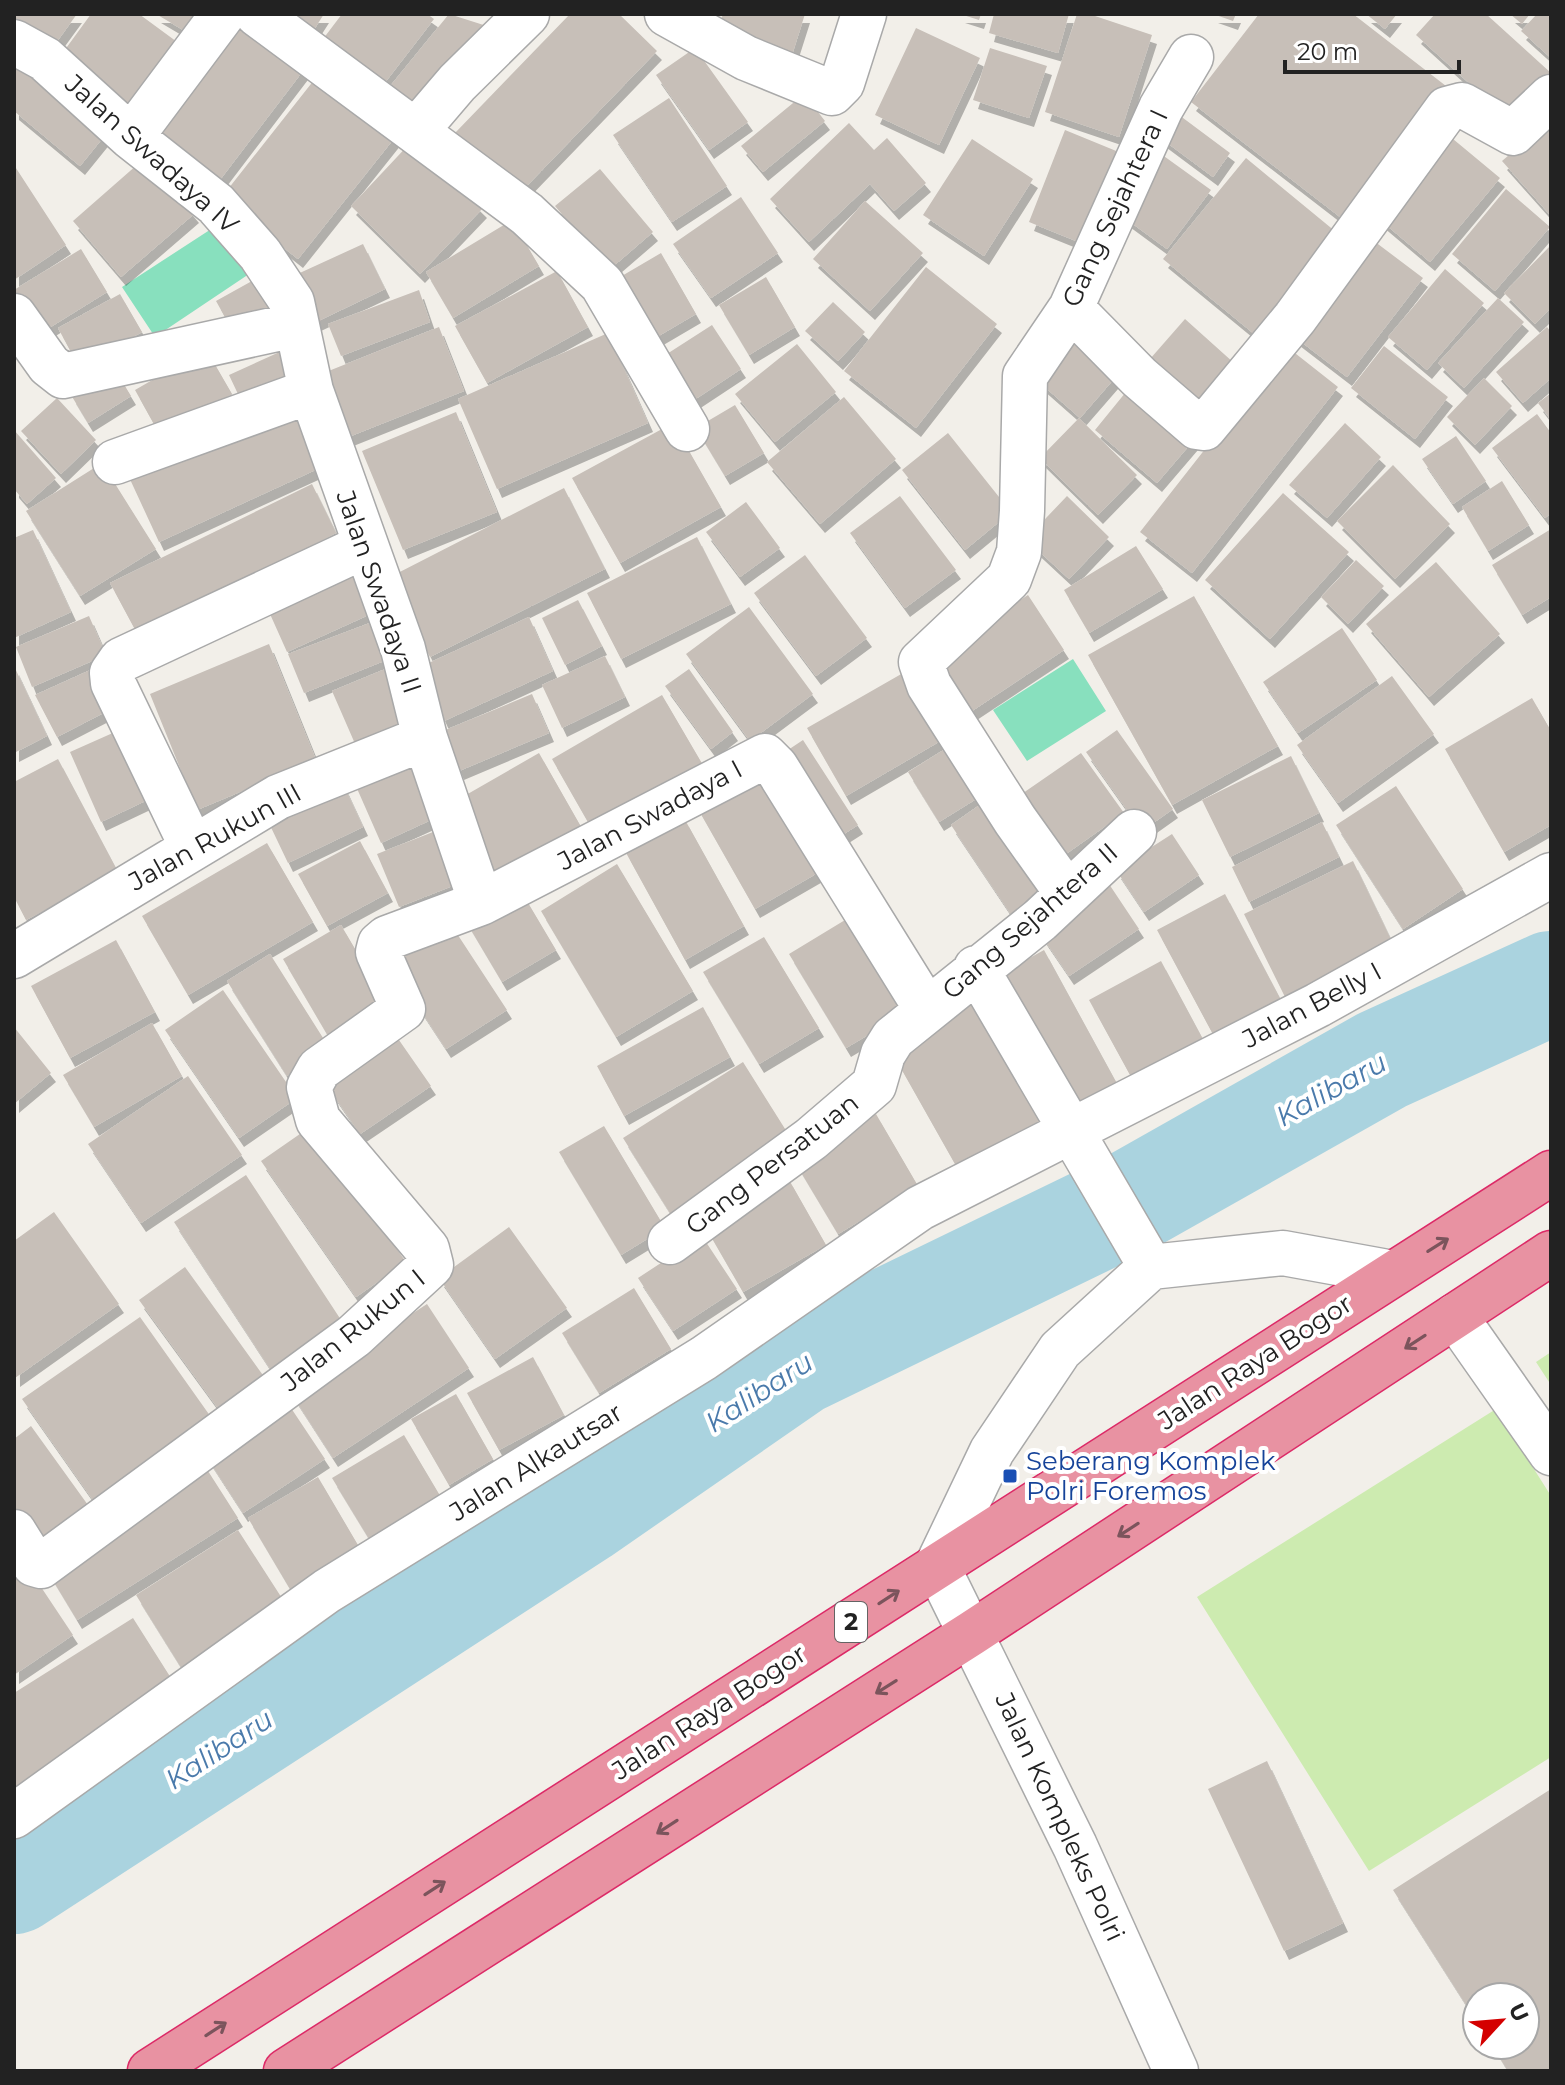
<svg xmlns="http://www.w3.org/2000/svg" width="1565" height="2085" font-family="Montserrat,sans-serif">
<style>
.grass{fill:#cdebb0}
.pitch{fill:#88e0be}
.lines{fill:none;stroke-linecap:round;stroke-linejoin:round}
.river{stroke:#aad3df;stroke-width:104}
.building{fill:#c7bfb8;filter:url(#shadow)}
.minor-casing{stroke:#a9a9a9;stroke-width:47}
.highway-casing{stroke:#dc2a67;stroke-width:47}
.minor{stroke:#fff;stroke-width:44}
.highway{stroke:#e892a2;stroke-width:44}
.oneway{stroke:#7b545c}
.transit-dot{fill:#1a4fb4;stroke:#fff;stroke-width:3}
.labels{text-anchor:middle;stroke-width:8;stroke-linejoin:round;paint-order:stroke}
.shield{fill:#fff;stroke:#646464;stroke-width:2}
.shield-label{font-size:24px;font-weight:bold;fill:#222}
.street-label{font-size:26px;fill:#222;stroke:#fff}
.transit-label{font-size:26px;fill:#164399;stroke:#fff;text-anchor:start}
.water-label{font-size:28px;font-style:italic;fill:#4a7aab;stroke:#fff}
</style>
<defs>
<filter id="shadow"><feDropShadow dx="5" dy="9" stdDeviation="0" flood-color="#0004"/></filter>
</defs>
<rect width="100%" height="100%" fill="#f2efe9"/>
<path class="grass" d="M 1551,1352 L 1551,1385 L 1536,1362 Z
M 1496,1409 L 1551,1496 L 1551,1757 L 1369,1871 L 1197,1597 Z"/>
<path class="pitch" d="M 222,222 L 255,270 L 155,337 L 122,287 Z
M 1073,659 L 1106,711 L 1027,761 L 993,710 Z"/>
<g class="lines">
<path class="river" d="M 14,1882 L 582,1513 L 797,1364 L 1129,1203 L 1382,1060 L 1551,983"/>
</g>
<path class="building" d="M 14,14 L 77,14 L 50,51 L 14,25 Z
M 91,14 L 139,14 L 188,50 L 136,121 L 56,62 Z
M 156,14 L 208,14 L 195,37 Z
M 244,14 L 309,63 L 213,189 L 142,135 Z
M 267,14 L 324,14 L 308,39 Z
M 342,14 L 427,14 L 434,19 L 380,89 L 320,43 Z
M 449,14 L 493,28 L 416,110 L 387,90 Z
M 570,14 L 619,14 L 657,51 L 518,195 L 455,133 Z
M 723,14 L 805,14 L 790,61 L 716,36 Z
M 960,14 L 981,14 L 979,20 Z
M 994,14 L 1069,14 L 1058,53 L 989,33 Z
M 1077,14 L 1089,14 L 1152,35 L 1119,137 L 1045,112 Z
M 1213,14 L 1236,14 L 1233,21 Z
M 1259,14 L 1353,14 L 1446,86 L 1344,220 L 1191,102 Z
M 1366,14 L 1397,14 L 1385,29 Z
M 1435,14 L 1486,14 L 1551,73 L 1551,78 L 1512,122 L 1416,35 Z
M 1510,14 L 1530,14 L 1522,24 Z
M 1537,14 L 1551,14 L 1551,58 L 1521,31 Z
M 916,28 L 980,58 L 939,145 L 875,115 Z
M 695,48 L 748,122 L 709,150 L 656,75 Z
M 990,48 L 1047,66 L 1029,118 L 973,100 Z
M 14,57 L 110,129 L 80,166 L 14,111 Z
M 318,75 L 396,136 L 298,259 L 221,198 Z
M 804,94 L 825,121 L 763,172 L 741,146 Z
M 669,98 L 727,186 L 672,222 L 613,135 Z
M 1175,112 L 1230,153 L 1213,177 L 1158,136 Z
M 1551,119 L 1551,216 L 1502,161 Z
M 849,123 L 874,150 L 887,138 L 926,183 L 894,211 L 870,184 L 809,242 L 770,199 Z
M 1065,130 L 1126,155 L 1091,247 L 1029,222 Z
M 1447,134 L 1500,178 L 1430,262 L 1378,218 Z
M 972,139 L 1033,179 L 984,256 L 923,215 Z
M 412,141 L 482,209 L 420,274 L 351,206 Z
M 1161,154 L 1211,190 L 1167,249 L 1118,213 Z
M 146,157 L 194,214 L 121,277 L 73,221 Z
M 1246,158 L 1336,232 L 1253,333 L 1163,259 Z
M 14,165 L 66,245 L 14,280 Z
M 600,169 L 653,232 L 609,270 L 555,206 Z
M 1506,189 L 1550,227 L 1495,291 L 1452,254 Z
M 741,197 L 778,253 L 711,298 L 673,244 Z
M 865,201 L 923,253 L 870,311 L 813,259 Z
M 512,220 L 539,266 L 453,318 L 426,272 Z
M 1366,235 L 1423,278 L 1347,377 L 1291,334 Z
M 363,244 L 385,289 L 314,323 L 291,277 Z
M 1551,245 L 1551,308 L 1535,324 L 1504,293 Z
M 81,249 L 107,292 L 41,333 L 14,290 Z
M 661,253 L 696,314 L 650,341 L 615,280 Z
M 926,267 L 997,324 L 916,428 L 844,371 Z
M 1445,269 L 1484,303 L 1427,370 L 1388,337 Z
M 557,271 L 588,327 L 487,383 L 455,326 Z
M 261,276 L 276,304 L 231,328 L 216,301 Z
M 766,277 L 795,327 L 749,355 L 719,305 Z
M 419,290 L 430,322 L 341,356 L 328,324 Z
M 120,294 L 142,332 L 79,367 L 58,328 Z
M 1498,298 L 1524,322 L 1464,388 L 1438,363 Z
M 833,302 L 865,332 L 838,361 L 805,331 Z
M 1185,319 L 1234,363 L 1192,410 L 1143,367 Z
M 712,325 L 741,369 L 685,406 L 656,361 Z
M 439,327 L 464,391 L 346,438 L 321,374 Z
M 1547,327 L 1551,332 L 1551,378 L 1523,403 L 1496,372 Z
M 608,333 L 648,423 L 497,489 L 458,399 Z
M 1078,335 L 1120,372 L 1080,418 L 1038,381 Z
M 797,344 L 836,392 L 775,442 L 735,394 Z
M 1286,346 L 1338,387 L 1192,573 L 1140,532 Z
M 1384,346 L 1448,397 L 1415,439 L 1351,388 Z
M 206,349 L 232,394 L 160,435 L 135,390 Z
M 284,350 L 301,386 L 246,411 L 229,375 Z
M 114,368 L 131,396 L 88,423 L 71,395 Z
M 1484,378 L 1512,406 L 1475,445 L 1447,417 Z
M 1130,387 L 1193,441 L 1157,483 L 1095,430 Z
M 1551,393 L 1551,420 L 1538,403 Z
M 844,397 L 896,459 L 820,524 L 767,462 Z
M 57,398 L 96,440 L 61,474 L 21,431 Z
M 291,399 L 322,467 L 159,542 L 128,475 Z
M 735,405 L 764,453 L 725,476 L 696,428 Z
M 456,412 L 497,512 L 403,550 L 362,451 Z
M 1537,414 L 1551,433 L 1551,513 L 1545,518 L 1492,448 Z
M 1079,418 L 1137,475 L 1098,515 L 1040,458 Z
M 673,423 L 721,507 L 620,563 L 572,478 Z
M 1345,423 L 1381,457 L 1327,518 L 1289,485 Z
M 14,430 L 56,478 L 27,504 L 14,489 Z
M 948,433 L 1011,512 L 965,550 L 902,470 Z
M 1456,436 L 1486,481 L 1453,504 L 1422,459 Z
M 102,463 L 156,549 L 80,596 L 26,511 Z
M 1393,465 L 1450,524 L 1395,579 L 1337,521 Z
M 1502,481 L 1529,525 L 1488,551 L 1462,507 Z
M 312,484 L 336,533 L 139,637 L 110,583 Z
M 564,488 L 605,569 L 430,657 L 390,577 Z
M 1283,493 L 1349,552 L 1270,639 L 1205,580 Z
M 900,496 L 956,570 L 905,608 L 850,533 Z
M 1067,496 L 1109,537 L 1069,579 L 1026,539 Z
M 746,502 L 780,548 L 740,577 L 706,532 Z
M 1551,529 L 1551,597 L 1522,615 L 1492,565 Z
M 33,530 L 71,612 L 14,638 L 14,538 Z
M 697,537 L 731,604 L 621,659 L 587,593 Z
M 1136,546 L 1163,589 L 1089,633 L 1064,590 Z
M 805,555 L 867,638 L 816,676 L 754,593 Z
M 1356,560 L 1384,586 L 1348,624 L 1321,597 Z
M 1436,562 L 1500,634 L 1429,697 L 1366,624 Z
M 356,575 L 373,613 L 287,652 L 270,614 Z
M 1028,595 L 1064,650 L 972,711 L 935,655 Z
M 1194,596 L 1278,746 L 1172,805 L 1088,655 Z
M 578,600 L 602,646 L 565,665 L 542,618 Z
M 749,607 L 813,694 L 750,741 L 686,654 Z
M 89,616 L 106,655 L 32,687 L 16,647 Z
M 529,617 L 553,671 L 444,721 L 420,667 Z
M 375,621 L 389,659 L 304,693 L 288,654 Z
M 1342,628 L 1377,680 L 1298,733 L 1263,682 Z
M 269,644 L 316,760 L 197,810 L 150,694 Z
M 605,656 L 625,697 L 562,728 L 542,685 Z
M 395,665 L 418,720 L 356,746 L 332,691 Z
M 14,666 L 47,736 L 14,753 Z
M 97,667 L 115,707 L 57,737 L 35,695 Z
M 689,669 L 733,732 L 711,749 L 665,686 Z
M 910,669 L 949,736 L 846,796 L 807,728 Z
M 1392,676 L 1434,734 L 1338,803 L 1297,745 Z
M 532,694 L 549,733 L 459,771 L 443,731 Z
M 662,695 L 707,772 L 596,836 L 552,759 Z
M 1532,698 L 1551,731 L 1551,825 L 1504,852 L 1445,749 Z
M 124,728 L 158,795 L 101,822 L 70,752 Z
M 1117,730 L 1173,809 L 1142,831 L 1086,752 Z
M 803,740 L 858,825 L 833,841 L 779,756 Z
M 950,746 L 981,796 L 939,822 L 908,772 Z
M 539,753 L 584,832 L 497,882 L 452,803 Z
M 1081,753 L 1124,813 L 1056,861 L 1013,800 Z
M 418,756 L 444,814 L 381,843 L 355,784 Z
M 1291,756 L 1319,813 L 1230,857 L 1202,800 Z
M 58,759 L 118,872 L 26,920 L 14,897 L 14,782 Z
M 762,769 L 821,871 L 755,909 L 697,807 Z
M 343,784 L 363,827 L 288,863 L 267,819 Z
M 1396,786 L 1463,889 L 1403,929 L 1336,825 Z
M 994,795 L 1055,886 L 1012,916 L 951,825 Z
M 684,818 L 744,926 L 685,960 L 625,851 Z
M 1322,822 L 1339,857 L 1249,902 L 1232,867 Z
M 438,830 L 460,883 L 399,907 L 377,854 Z
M 1172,834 L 1199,875 L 1144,912 L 1116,870 Z
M 360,841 L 388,893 L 327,926 L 298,874 Z
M 267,843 L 313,922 L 188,995 L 142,916 Z
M 1353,861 L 1393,944 L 1285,997 L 1244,914 Z
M 617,864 L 693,991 L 616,1037 L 541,911 Z
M 1109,884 L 1139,929 L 1069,976 L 1039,932 Z
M 521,891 L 556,950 L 502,982 L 467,923 Z
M 1225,894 L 1283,1004 L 1216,1040 L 1157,930 Z
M 850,917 L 907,1012 L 846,1048 L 789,954 Z
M 450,923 L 507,1010 L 446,1049 L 389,962 Z
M 341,925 L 392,1012 L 334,1046 L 283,959 Z
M 764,937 L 819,1028 L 759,1064 L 703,972 Z
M 116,940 L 155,1012 L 70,1058 L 31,986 Z
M 1044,950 L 1121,1091 L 1076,1115 L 999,975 Z
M 270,954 L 330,1049 L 287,1076 L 227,981 Z
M 1161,961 L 1206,1045 L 1135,1084 L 1089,1000 Z
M 223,990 L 297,1098 L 239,1138 L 165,1030 Z
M 975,998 L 1046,1121 L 959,1171 L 889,1047 Z
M 703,1007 L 730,1057 L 624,1116 L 597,1066 Z
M 152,1023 L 182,1076 L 94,1127 L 63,1075 Z
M 14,1027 L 51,1073 L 14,1104 Z
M 392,1030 L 431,1086 L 360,1134 L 322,1078 Z
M 743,1062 L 792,1140 L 672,1216 L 623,1138 Z
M 188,1076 L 242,1155 L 141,1223 L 88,1144 Z
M 876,1114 L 918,1186 L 838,1234 L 795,1162 Z
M 604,1126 L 665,1228 L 621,1255 L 559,1152 Z
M 310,1127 L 406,1262 L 356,1297 L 261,1161 Z
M 246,1175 L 343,1323 L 271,1370 L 174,1222 Z
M 788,1178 L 826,1245 L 743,1292 L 705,1226 Z
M 54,1212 L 119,1304 L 15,1378 L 14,1241 Z
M 509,1227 L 567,1308 L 495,1359 L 439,1278 Z
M 702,1236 L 737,1289 L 673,1331 L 638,1278 Z
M 185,1267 L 265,1378 L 220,1411 L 139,1300 Z
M 634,1288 L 671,1349 L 599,1393 L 562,1333 Z
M 427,1304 L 469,1368 L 333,1458 L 291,1393 Z
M 140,1317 L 218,1427 L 100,1510 L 22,1399 Z
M 533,1357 L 564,1415 L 499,1450 L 467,1393 Z
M 456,1394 L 493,1459 L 449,1485 L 411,1419 Z
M 289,1405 L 325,1459 L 243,1513 L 208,1459 Z
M 31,1426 L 93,1512 L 45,1548 L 14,1506 L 14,1439 Z
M 404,1435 L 442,1499 L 371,1542 L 332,1478 Z
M 208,1471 L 238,1518 L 77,1620 L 48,1572 Z
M 318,1477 L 365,1557 L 296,1599 L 248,1518 Z
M 238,1530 L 287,1606 L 184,1672 L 136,1595 Z
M 19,1554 L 73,1635 L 14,1675 L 14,1557 Z
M 133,1618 L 176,1686 L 14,1788 L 14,1693 Z
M 1267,1761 L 1343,1923 L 1284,1951 L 1208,1789 Z
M 1551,1789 L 1551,2071 L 1508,2071 L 1492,2045 L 1525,2045 L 1525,1997 L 1477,1997 L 1477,2022 L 1393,1890 Z"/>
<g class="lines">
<g class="minor-casing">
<path id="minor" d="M 257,14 L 527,214 L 602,284 L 687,429
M 667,14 L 746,58 L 832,93 L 842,83 L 864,14
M 14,42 L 45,59 L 131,137 L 216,204 L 260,254 L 292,302 L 311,391 L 403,649 L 425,738 L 481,903
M 416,131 L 457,83 L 527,14
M 131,137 L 223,14
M 1071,308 L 1139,377 L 1197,427 L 1204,428 L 1295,318 L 1447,109 L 1462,105 L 1513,133 L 1551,97
M 14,316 L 49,365 L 63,376 L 295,325
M 115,462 L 311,391
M 192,847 L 113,683 L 112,673 L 121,660 L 365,546
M 1067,893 L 1015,820 L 929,685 L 921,662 L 1009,579 L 1019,552 L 1022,511 L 1025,376 L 1071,308 L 1161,108 L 1191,57
M 14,956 L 278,797 L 425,738
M 976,968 L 1151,1267
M 670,1242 L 811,1139 L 874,1085 L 883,1054 L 893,1038 L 1040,920 L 1134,832
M 1455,1316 L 1551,1453
M 14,1532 L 34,1564 L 41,1566 L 354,1336 L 431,1265 L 427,1249 L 318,1120 L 309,1087 L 319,1069 L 403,1009 L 378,952 L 380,944 L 387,938 L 481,903 L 765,756 L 776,767 L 927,1010
M 14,1816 L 327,1591 L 704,1358 L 920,1208 L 1318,1005 L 1551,875
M 1176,2071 L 1075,1846 L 937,1566 L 992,1451 L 1060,1350 L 1151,1267 L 1283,1253 L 1393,1273"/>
</g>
<g class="highway-casing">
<path id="highway" d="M 150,2071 L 1551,1173
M 286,2071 L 972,1633 L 1551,1253"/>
</g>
<use href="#minor" class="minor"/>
<use href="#highway" class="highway"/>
</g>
<defs><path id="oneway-shaft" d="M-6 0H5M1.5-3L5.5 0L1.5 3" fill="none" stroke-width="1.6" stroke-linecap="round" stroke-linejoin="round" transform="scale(2)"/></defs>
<g class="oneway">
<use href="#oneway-shaft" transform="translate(1438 1245) rotate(-32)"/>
<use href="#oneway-shaft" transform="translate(1415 1342) rotate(147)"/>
<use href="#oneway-shaft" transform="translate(1128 1530) rotate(147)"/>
<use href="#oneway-shaft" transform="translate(889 1597) rotate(-33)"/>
<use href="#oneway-shaft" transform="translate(886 1687) rotate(148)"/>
<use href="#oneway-shaft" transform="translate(667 1827) rotate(147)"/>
<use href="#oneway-shaft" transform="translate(435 1888) rotate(-33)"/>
<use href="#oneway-shaft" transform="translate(216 2029) rotate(-33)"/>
</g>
<rect class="transit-dot" x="1002" y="1468" width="16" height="16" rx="4"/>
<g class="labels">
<rect class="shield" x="835" y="1602" width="32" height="40" rx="6"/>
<g class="shield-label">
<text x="851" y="1630">2</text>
</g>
<g class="street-label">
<text transform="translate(152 154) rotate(42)" y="9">Jalan Swadaya IV</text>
<text transform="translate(1115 208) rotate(-65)" y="9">Gang Sejahtera I</text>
<text transform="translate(379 592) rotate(71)" y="9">Jalan Swadaya II</text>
<text transform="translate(650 815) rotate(-28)" y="9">Jalan Swadaya I</text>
<text transform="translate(215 837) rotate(-29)" y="9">Jalan Rukun III</text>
<text transform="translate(1030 921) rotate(-41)" y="9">Gang Sejahtera II</text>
<text transform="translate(1312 1005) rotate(-28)" y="9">Jalan Belly I</text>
<text transform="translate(772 1164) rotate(-38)" y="9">Gang Persatuan</text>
<text transform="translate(353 1330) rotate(-39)" y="9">Jalan Rukun I</text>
<text transform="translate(1255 1362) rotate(-33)" y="9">Jalan Raya Bogor</text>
<text transform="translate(536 1462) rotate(-32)" y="9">Jalan Alkautsar</text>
<text transform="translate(709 1712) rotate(-33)" y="9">Jalan Raya Bogor</text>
<text transform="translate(1060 1817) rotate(65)" y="9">Jalan Kompleks Polri</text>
</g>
<g class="transit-label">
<text x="1026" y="1470">Seberang Komplek<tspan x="1026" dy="30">Polri Foremos</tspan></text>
</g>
<g class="water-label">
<text transform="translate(1331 1089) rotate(-29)" y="10">Kalibaru</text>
<text transform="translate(759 1392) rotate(-33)" y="10">Kalibaru</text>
<text transform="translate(219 1749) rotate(-33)" y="10">Kalibaru</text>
</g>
</g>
<rect width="1565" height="2085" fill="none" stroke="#222222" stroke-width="32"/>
<g transform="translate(1501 2021) rotate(64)"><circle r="38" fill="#ffffff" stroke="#a7a7a7" stroke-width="2"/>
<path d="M0-6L14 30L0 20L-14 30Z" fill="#d40000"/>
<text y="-12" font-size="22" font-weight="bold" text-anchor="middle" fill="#222222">U</text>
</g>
<path d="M1285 60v12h174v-12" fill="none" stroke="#222222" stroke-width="4"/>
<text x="1297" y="60" font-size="24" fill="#222222" stroke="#ffffff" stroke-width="6" paint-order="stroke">20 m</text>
</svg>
